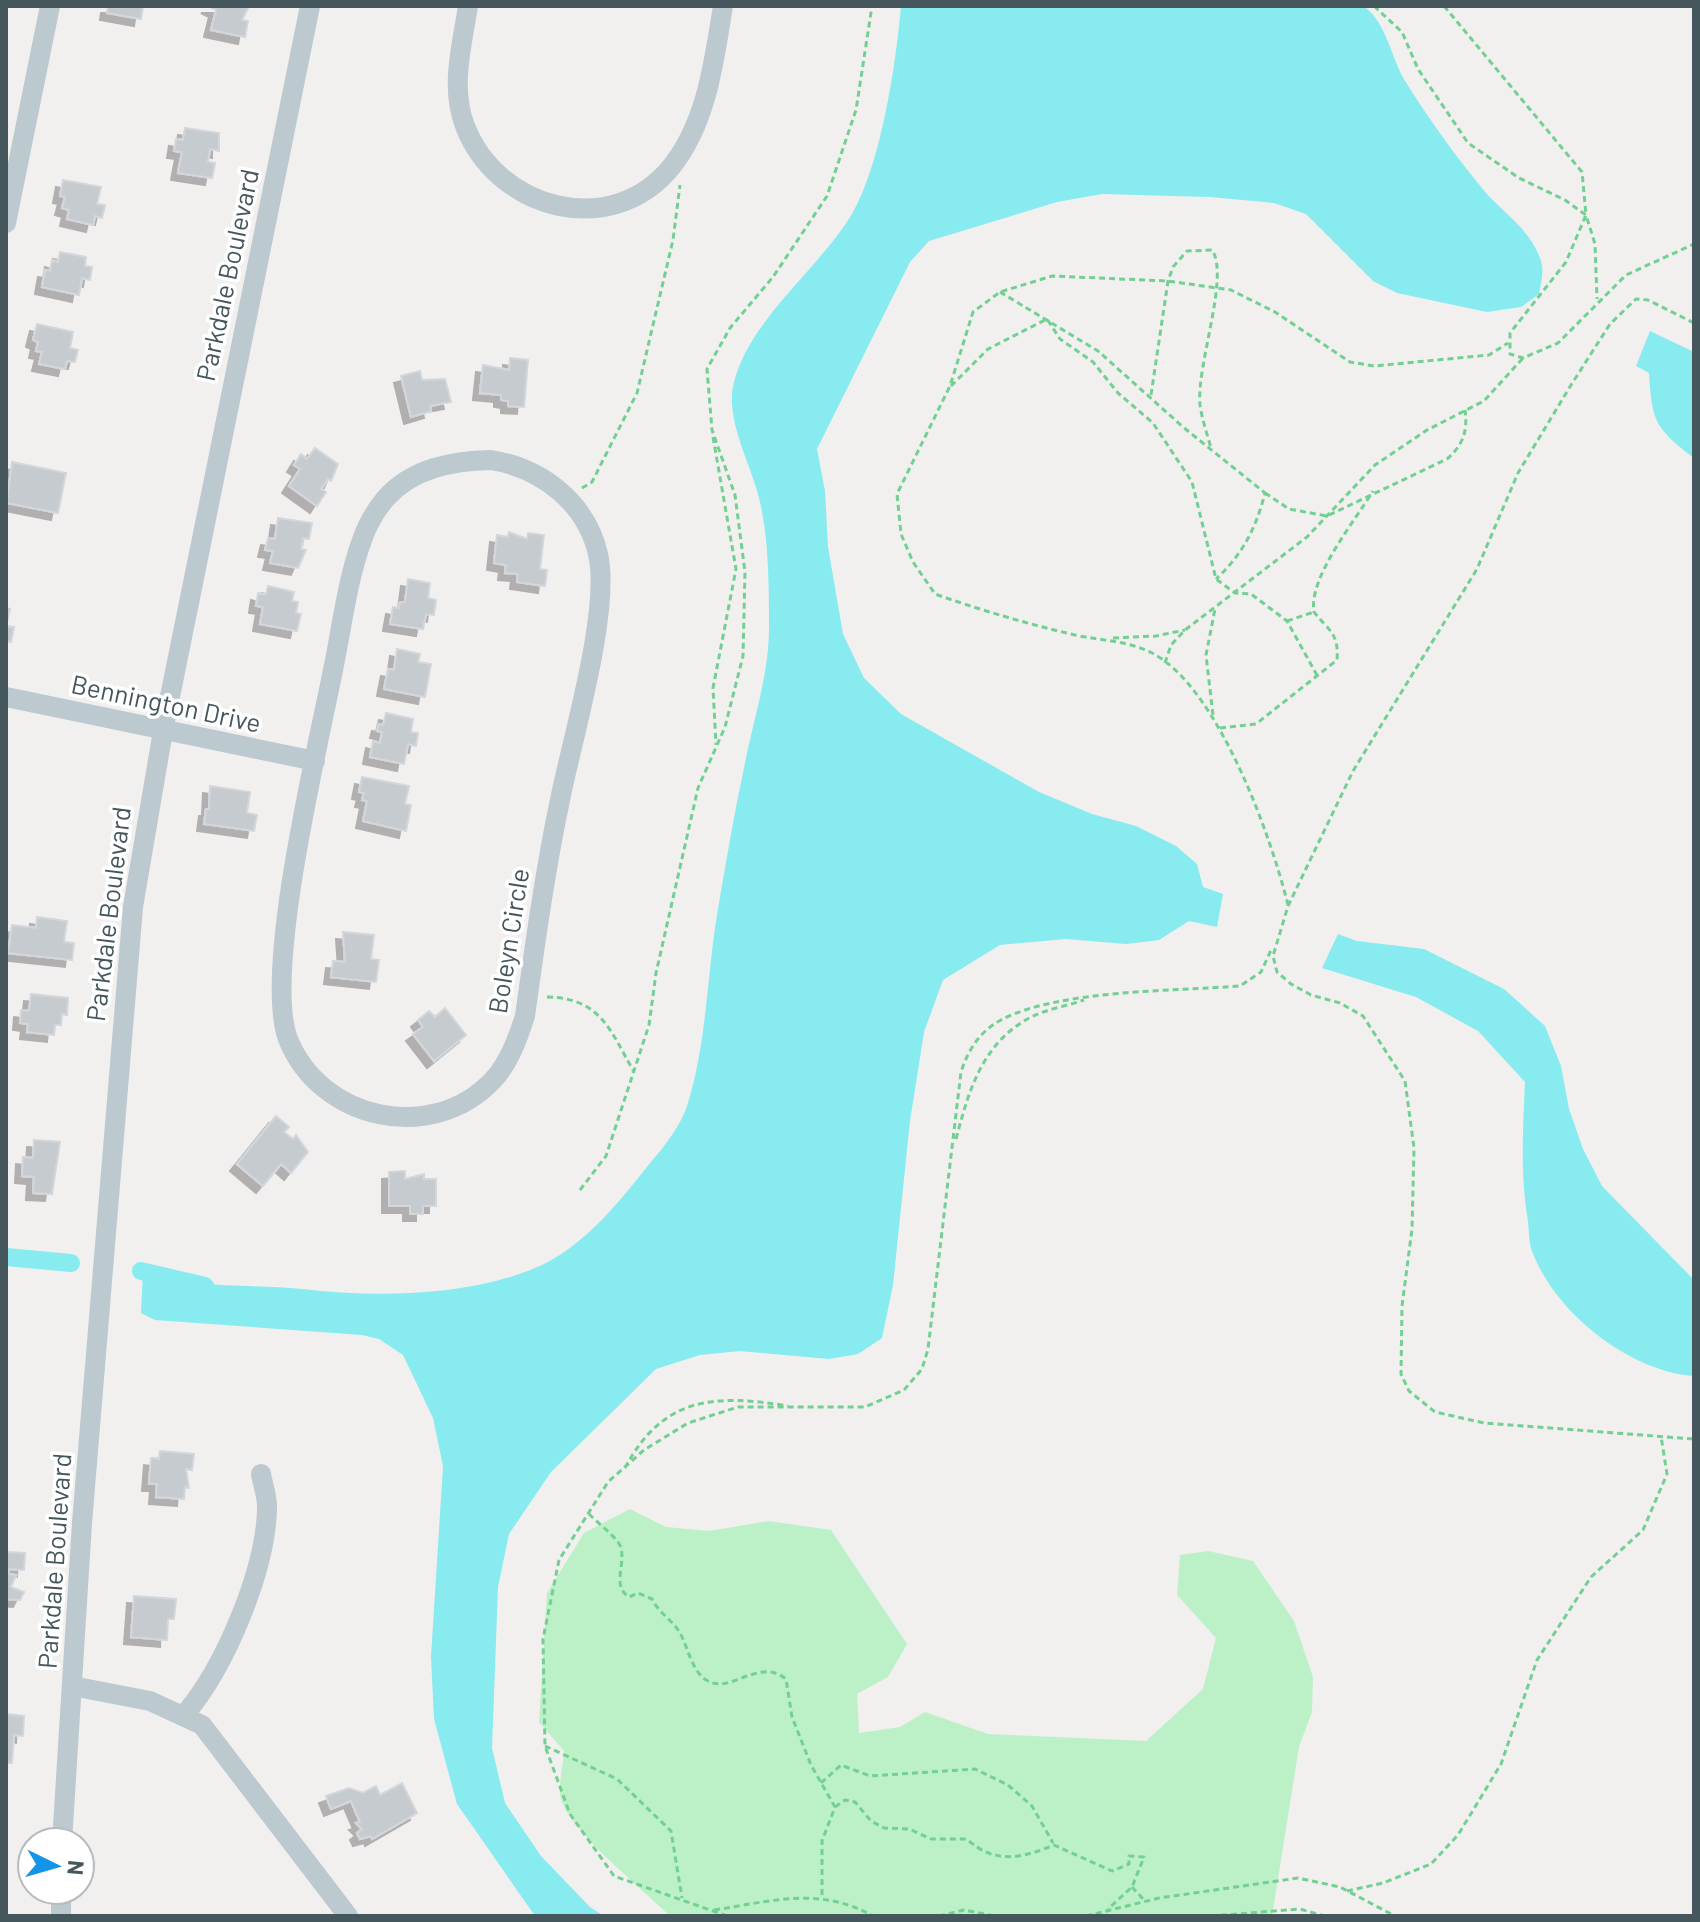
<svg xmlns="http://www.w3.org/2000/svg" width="1700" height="1922" font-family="Barlow,sans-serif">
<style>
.green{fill:#bcf1c7}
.water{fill:#87ebef}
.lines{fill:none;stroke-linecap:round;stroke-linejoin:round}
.canal{stroke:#87ebef;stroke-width:18}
.building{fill:#c6cbcf;stroke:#d3d6db;stroke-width:2;filter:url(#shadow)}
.path{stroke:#72d092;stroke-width:3;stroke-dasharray:6 4;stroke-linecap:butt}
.minor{stroke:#bcc9cf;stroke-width:20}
.labels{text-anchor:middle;stroke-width:7;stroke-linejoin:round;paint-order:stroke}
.street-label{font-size:26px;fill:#46565d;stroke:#fff}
</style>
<defs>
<filter id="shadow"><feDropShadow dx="-7" dy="7" stdDeviation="0" flood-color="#0004"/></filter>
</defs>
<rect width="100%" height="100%" fill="#f2efef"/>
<path class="green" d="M 630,1509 L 666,1527 L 709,1531 L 769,1521 L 831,1530 L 907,1644 L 888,1677 L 857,1694 L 859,1733 L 900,1727 L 925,1712 L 988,1734 L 1146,1741 L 1203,1689 L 1216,1638 L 1177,1595 L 1180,1555 L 1208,1551 L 1253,1561 L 1294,1621 L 1313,1677 L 1312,1712 L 1299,1747 L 1272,1916 L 670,1916 C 645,1891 563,1826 560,1794 C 559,1781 563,1765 564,1751 L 539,1722 L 547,1593 L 584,1533 Z"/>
<path class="water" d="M 901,6 L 1363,6 C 1387,21 1391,60 1407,84 C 1431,122 1457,158 1486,193 C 1506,215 1529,229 1540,258 C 1545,270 1541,282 1539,294 L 1521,307 L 1487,312 L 1397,293 L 1373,281 L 1306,214 L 1274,203 L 1210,197 L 1102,194 L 1057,202 L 929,241 L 910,262 L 817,449 L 825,491 L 828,547 L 843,634 L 864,678 L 901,714 L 1039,792 L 1092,814 L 1136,826 L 1176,846 L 1197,864 L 1203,887 L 1223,894 L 1217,927 L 1189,921 L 1159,940 L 1126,944 L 1066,939 L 1000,945 L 943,980 L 924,1032 L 910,1121 L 893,1285 L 882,1338 L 858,1354 L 829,1359 L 740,1351 L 700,1355 L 656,1369 L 551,1472 L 509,1534 L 498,1587 L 492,1748 L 505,1803 L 541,1856 L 590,1907 L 604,1916 L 535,1916 L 457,1804 L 434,1719 L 431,1657 L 443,1466 L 433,1418 L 403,1355 L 379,1339 L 362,1335 L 155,1320 L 141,1313 L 143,1271 C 188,1289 252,1284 302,1289 C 378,1298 479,1297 548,1262 C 585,1242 613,1209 639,1177 C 657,1154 679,1132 688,1103 C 707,1041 707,973 718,909 C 726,862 734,814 744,768 C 753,720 769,676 769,627 C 769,588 769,541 760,502 C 752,465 724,420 734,382 C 750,319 819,269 852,214 C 881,164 896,64 901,6 Z
M 1650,331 L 1694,352 L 1694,458 C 1655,428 1652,422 1649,373 L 1636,366 Z
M 1338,934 L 1357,941 L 1424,949 L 1504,989 L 1545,1026 L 1561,1066 L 1569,1109 L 1583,1149 L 1602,1186 L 1694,1280 L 1694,1376 C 1629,1371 1555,1313 1532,1251 C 1529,1243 1529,1231 1528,1221 C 1520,1174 1523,1129 1525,1082 L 1478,1031 L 1416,997 L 1322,968 Z"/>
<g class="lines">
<path class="canal" d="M 6,1257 L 71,1263
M 141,1271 L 205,1286"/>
</g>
<path class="building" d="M 108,6 L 143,6 L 141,19 L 107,13 Z
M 208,6 L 249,6 L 242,20 L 248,21 L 245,37 L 211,30 L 216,10 Z
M 185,128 L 219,133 L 219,151 L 210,149 L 208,162 L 215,163 L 212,178 L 178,173 L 182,152 L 174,151 L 176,139 L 183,140 Z
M 63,180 L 101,187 L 97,204 L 105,205 L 102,218 L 95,216 L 93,225 L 67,219 L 69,210 L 62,208 L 65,197 L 60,196 Z
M 60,252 L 86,257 L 85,266 L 92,267 L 90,280 L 82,278 L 79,295 L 42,287 L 45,270 L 50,271 L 52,260 L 58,262 Z
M 37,324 L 73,332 L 70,348 L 78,350 L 75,362 L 67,361 L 65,369 L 39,364 L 42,352 L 36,351 L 38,342 L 33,340 Z
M 510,358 L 528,360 L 524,407 L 508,406 L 508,401 L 501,400 L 501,395 L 480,393 L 483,365 L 509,370 Z
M 420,371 L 422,380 L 445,379 L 451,402 L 430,406 L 431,411 L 411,417 L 401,376 Z
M 315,448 L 338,464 L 331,481 L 328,479 L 321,489 L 326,492 L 317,506 L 289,486 L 300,469 L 294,465 L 301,454 L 307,459 Z
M 12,462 L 66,473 L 58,513 L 7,503 Z
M 278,518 L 312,523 L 309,539 L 303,538 L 301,549 L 306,550 L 298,568 L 270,563 L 273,551 L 265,550 L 268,538 L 275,539 Z
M 509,532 L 527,539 L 528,533 L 544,535 L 540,569 L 547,570 L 545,586 L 517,582 L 518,574 L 505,573 L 506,565 L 494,563 L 497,535 L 508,537 Z
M 408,579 L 430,583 L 428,598 L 436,600 L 434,615 L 426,614 L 423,629 L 390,624 L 393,607 L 399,608 L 400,602 L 405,602 Z
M 268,586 L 294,592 L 292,601 L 298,602 L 296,613 L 301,614 L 297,631 L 260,624 L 263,607 L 256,606 L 258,593 L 266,595 Z
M 6,608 L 10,609 L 6,626 L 14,627 L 11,642 L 6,641 Z
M 397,649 L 420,654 L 418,662 L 431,664 L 425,697 L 384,689 L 388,669 L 394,670 Z
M 386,713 L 413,719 L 411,732 L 418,733 L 416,746 L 408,744 L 404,764 L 370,757 L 373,741 L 380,743 L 382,732 L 377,731 L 379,724 L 383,725 Z
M 362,777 L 409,786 L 405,804 L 411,805 L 406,831 L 363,821 L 367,801 L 362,800 L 364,793 L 359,792 Z
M 210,786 L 250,792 L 247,813 L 257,815 L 254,831 L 204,824 L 206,809 L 209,809 Z
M 37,917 L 67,921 L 64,942 L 74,943 L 72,960 L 8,953 L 12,925 L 36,928 Z
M 343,932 L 374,935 L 371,959 L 379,960 L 376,982 L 331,977 L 333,961 L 345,962 Z
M 31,994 L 68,998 L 67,1015 L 62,1014 L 61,1025 L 55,1025 L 54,1035 L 27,1032 L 28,1024 L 20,1023 L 21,1010 L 29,1011 Z
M 445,1008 L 466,1035 L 434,1061 L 413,1034 L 423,1027 L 418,1020 L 429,1011 L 435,1017 Z
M 276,1116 L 289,1127 L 284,1132 L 293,1139 L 296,1135 L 308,1152 L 291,1173 L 281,1164 L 263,1186 L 237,1164 Z
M 34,1140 L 60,1142 L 52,1194 L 33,1193 L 34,1177 L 22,1176 L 23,1157 L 33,1158 Z
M 405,1171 L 405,1179 L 424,1174 L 424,1179 L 436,1179 L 436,1206 L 423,1206 L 423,1214 L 410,1214 L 410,1206 L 389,1206 L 389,1172 Z
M 160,1451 L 194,1454 L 192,1470 L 186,1469 L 189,1488 L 185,1487 L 184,1499 L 156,1497 L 157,1484 L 149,1484 L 151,1458 L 159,1459 Z
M 6,1552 L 25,1553 L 24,1570 L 9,1569 L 8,1574 L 16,1575 L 11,1587 L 24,1592 L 20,1600 L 6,1599 Z
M 134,1596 L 176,1599 L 174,1619 L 168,1619 L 167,1640 L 131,1637 Z
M 6,1714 L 24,1716 L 23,1736 L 14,1735 L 12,1763 L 6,1763 Z
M 402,1783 L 417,1813 L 372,1839 L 371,1836 L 360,1839 L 357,1833 L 362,1829 L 356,1823 L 360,1822 L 351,1801 L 331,1809 L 326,1796 L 349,1788 L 363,1793 L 376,1786 L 380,1795 Z"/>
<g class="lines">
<path class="path" d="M 1374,6 L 1402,32 L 1418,69 L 1468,143 L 1519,178 L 1565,200 L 1586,215 L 1595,244 L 1597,299
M 1444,6 L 1582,172 L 1586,215 L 1566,262 L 1510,333 L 1510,354 L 1523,358 L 1558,343 L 1626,275 L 1694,244
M 1000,292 L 1098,351 L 1183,427 L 1265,493 C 1256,528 1243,554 1216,579
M 1694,323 L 1648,300 L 1636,299 L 1610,324 L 1571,385 L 1518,473 L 1477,569 L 1353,771 L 1288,906 L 1273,956 L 1277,972 L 1291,984 L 1311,995 L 1340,1003 L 1363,1016 L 1405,1081 L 1414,1148 L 1412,1229 L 1402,1306 L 1401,1374 L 1409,1391 L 1435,1412 L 1484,1423 L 1694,1439
M 951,386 L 988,349 L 1047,319 L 1060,339 L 1093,362 L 1118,393 L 1153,423 L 1192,482 L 1216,579 L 1235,593 L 1251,594 L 1287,621 L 1318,677
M 1151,395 L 1168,281 L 1173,267 L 1187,251 L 1212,250 C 1230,276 1196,366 1200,405 C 1202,419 1207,434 1211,448
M 713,437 L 736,569 L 713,688 L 716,745
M 582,488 L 592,482 L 637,393 L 673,240 L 680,185
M 1265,493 L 1289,509 L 1327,516 L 1447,459 C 1463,445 1468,431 1465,410
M 1287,621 L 1314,612
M 1113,638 L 1156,636 L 1185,630
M 1165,663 L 1171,645 L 1185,630 L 1307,537 L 1375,465 L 1427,430 L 1484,401 L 1523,358
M 1213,715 L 1206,655 L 1215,609
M 1220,728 L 1256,724 L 1337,660 C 1339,633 1329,631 1314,612 C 1308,578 1355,521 1373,491
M 1288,905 C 1271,836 1218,687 1152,653 C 1126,640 1102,641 1075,635 C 1028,624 980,610 935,594 L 913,562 L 901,534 L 897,494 L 950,386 L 973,312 L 1000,292 L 1052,276 L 1168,281 L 1231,290 L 1275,312 L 1350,362 L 1374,366 L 1489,355 L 1508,343
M 547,997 C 601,998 610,1030 634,1072
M 956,1139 C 969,1090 982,1043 1031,1017 C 1047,1009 1067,1006 1084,1000
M 580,1190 L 606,1156 L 649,1025 L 656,973 L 698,788 L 725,727 L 743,656 L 745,572 L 735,495 L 712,430 L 707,369 L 730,328 L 773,277 L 827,196 L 856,110 L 872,6
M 625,1468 C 663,1396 715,1394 788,1406
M 589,1514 C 598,1523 610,1532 618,1542 C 630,1559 609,1584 629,1597 L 638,1593 L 652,1599 C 660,1615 672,1619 680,1633 C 688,1647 692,1673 708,1681 C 731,1694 759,1657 786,1679 L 792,1717 L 811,1765 L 835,1807 L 822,1841 L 822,1897
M 545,1746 L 617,1779 L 671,1831 L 682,1898
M 821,1783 L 841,1765 L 870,1776 L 975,1769 L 1008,1785 L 1032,1806 L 1053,1843
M 835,1807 L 845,1800 L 855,1802 L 871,1821 L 884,1828 L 909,1829 L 931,1839 L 967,1839 C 994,1865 1023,1858 1054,1845 L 1112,1871 L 1129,1864 L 1129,1856 L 1144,1857 L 1132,1887 L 1108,1909
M 1132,1887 L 1145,1901
M 1347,1891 L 1383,1883 L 1431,1864 L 1458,1835 L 1501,1764 L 1537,1660 L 1591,1577 L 1643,1530 L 1667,1474 L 1661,1436
M 714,1910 C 773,1901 819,1886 873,1916
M 727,1916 L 614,1876 L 570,1814 L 545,1746 L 543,1639 L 559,1560 L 608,1482 L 644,1450 L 688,1423 L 738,1407 L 865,1407 L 904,1390 L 922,1369 L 928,1349 L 961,1072 C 968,1050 980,1031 1001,1020 C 1057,990 1174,991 1240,986 L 1261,972 L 1272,948
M 939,1916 L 964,1910 L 995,1916
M 1086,1916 L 1159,1898 L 1298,1878 L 1340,1887 L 1395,1916
M 1211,1916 L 1300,1909 L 1324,1916"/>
<path class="minor" d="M 468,6 C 462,45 450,88 465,126 C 497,210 612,241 672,166 C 707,122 714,61 723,6
M 6,223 L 50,6
M 491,460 C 541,468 586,502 598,554 C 611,610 572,739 560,800 C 545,871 535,944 525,1016 C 518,1038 509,1063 493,1080 C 432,1145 320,1120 288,1039 C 263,972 318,747 333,670 C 342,627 347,581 362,540 C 367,525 376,510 386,498 C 413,468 452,461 491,460 Z
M 6,697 L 315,761
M 72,1686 L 150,1701 L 202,1725 L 348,1916
M 185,1714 C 225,1667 265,1572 267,1510 C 268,1498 263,1486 261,1474
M 62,1842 L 82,1523 L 133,907 L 163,731 L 310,6
M 61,1916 L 61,1890"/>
</g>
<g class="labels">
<g class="street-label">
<text transform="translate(228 275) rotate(-78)" y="9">Parkdale Boulevard</text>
<text transform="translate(166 704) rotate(12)" y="9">Bennington Drive</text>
<text transform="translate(109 914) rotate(-83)" y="9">Parkdale Boulevard</text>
<text transform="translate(509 941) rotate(-81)" y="9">Boleyn Circle</text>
<text transform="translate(55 1561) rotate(-86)" y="9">Parkdale Boulevard</text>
</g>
</g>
<rect width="1700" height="1922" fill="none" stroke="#46565d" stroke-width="16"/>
<g transform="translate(56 1866) rotate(95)"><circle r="38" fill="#ffffff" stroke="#b5bbbe" stroke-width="2"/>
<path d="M0-6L14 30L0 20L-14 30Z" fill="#1294e8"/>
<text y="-12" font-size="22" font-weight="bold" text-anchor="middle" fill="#46565d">N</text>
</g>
</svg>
